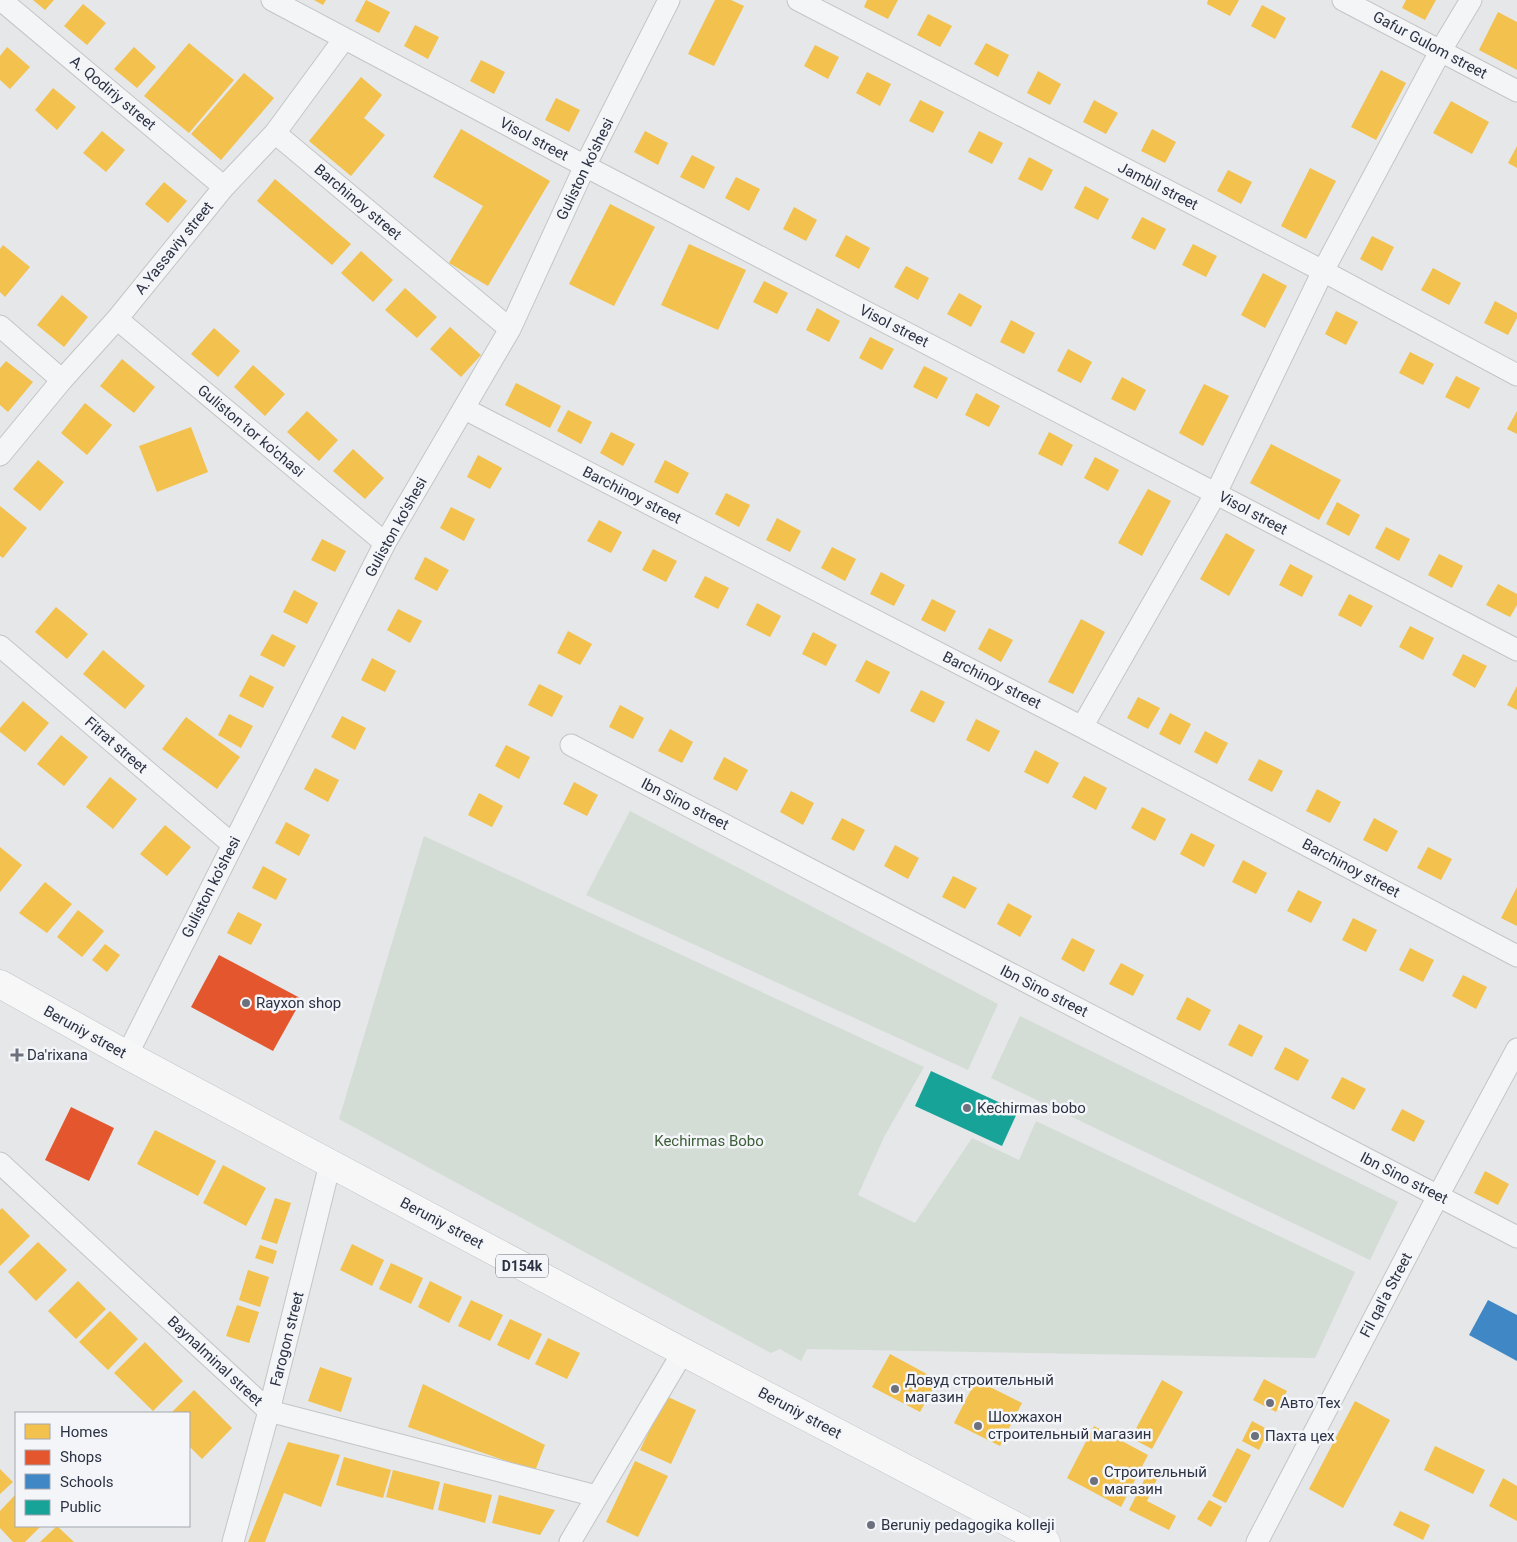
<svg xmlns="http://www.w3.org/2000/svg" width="1517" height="1542" font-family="Roboto,sans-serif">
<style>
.green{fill:#d4ddd5}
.homes{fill:#f2c14e}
.shops{fill:#e4572e}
.schools{fill:#3f88c5}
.public{fill:#17a398}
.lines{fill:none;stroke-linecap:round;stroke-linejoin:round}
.minor-casing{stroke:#c3c5c7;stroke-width:23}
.primary-casing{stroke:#c1c3c7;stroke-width:29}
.minor{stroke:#f4f5f6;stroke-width:21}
.primary{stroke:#f7f7f8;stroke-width:28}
.poi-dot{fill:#6d717d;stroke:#f3f5f8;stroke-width:2}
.labels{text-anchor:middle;stroke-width:5;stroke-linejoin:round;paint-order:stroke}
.shield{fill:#f3f5f8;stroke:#686c79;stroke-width:1}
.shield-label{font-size:14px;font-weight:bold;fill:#2c3243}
.street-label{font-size:15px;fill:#2c3243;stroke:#f3f5f8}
.poi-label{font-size:15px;fill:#2c3243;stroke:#f3f5f8;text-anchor:start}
.park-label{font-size:15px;fill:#3d5e39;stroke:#f3f5f8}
</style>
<rect width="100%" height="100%" fill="#e5e7e9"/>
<path class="green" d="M 630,811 L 998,1004 L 968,1070 L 586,895 Z
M 424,836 L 924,1067 L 884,1137 L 858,1195 L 915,1223 L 972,1138 L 1019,1160 L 1036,1121 L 1355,1272 L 1315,1358 L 807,1349 L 801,1361 L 780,1349 L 771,1353 L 339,1119 Z
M 1020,1016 L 1398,1202 L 1370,1260 L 991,1078 Z"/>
<path class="homes" d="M 33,0 L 54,0 L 45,10 Z
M 314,0 L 326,0 L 323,5 Z
M 366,0 L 390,12 L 379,33 L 355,21 Z
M 715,0 L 731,0 L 744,6 L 714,66 L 688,54 Z
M 867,0 L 898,0 L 888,19 L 864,7 Z
M 1208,0 L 1239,0 L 1230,16 L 1207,4 Z
M 1406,0 L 1436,0 L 1425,20 L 1402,8 Z
M 83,4 L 106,23 L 87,45 L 64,26 Z
M 1262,5 L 1286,18 L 1275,39 L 1251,26 Z
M 1498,12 L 1517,22 L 1517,70 L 1479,50 Z
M 928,14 L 952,26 L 940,47 L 917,35 Z
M 415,25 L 439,37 L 428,59 L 404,46 Z
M 189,43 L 234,80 L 189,133 L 144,96 Z
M 986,43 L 1009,55 L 998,77 L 974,64 Z
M 815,45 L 839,57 L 828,79 L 804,66 Z
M 7,47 L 30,67 L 10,89 L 0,80 L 0,56 Z
M 134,47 L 156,67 L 137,88 L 114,69 Z
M 481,60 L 505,72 L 494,94 L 470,81 Z
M 1381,70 L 1406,83 L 1376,140 L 1351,127 Z
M 1038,71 L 1061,84 L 1050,105 L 1027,93 Z
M 867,72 L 891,84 L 880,106 L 856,93 Z
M 244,73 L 274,98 L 221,160 L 191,134 Z
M 361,77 L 382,95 L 364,118 L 385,135 L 351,176 L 309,141 Z
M 53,88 L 76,107 L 57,130 L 35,110 Z
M 556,98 L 580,110 L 569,132 L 545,120 Z
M 920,100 L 944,112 L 933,133 L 909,121 Z
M 1094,100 L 1118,113 L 1106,134 L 1083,122 Z
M 1451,101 L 1489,122 L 1472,154 L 1433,133 Z
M 461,129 L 550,181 L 488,286 L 449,263 L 483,206 L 433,177 Z
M 1152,129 L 1176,142 L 1165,163 L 1141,151 Z
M 102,131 L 125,150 L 106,172 L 83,153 Z
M 645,131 L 668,143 L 658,165 L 634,152 Z
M 979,131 L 1003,143 L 992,164 L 968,152 Z
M 1517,146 L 1517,168 L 1508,163 Z
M 692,155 L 715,167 L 704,189 L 680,177 Z
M 1029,157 L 1053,170 L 1042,191 L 1018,179 Z
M 1310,168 L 1336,181 L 1306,239 L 1281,226 Z
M 1228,170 L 1252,182 L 1241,204 L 1217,191 Z
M 736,177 L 760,189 L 749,211 L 725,198 Z
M 275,179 L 351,244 L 332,265 L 257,201 Z
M 164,182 L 187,201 L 168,223 L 145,204 Z
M 1085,186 L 1109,199 L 1098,220 L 1074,208 Z
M 610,204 L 655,227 L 614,306 L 569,284 Z
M 794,207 L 817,220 L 806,241 L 783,229 Z
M 1142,217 L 1166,229 L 1155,250 L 1131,238 Z
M 846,235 L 870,248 L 859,269 L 835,256 Z
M 1372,236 L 1394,247 L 1382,271 L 1360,259 Z
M 689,244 L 746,270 L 718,330 L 661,305 Z
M 1193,244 L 1217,256 L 1206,277 L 1182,265 Z
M 3,245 L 30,267 L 5,297 L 0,292 L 0,249 Z
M 361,251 L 393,280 L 373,302 L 341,273 Z
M 906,266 L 929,278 L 918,300 L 894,287 Z
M 1433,268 L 1461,283 L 1449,305 L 1421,290 Z
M 1263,273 L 1287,286 L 1265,328 L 1241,315 Z
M 764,281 L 788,293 L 777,314 L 753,302 Z
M 405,288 L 437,317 L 417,338 L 385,310 Z
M 959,293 L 982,306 L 971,327 L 947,314 Z
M 62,295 L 88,317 L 64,347 L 37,325 Z
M 1495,301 L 1517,313 L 1517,318 L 1508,335 L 1484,323 Z
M 817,308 L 840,321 L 829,342 L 806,330 Z
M 1336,311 L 1358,322 L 1346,345 L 1325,334 Z
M 1011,320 L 1035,333 L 1024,354 L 1000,342 Z
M 450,327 L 481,355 L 461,377 L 430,349 Z
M 214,328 L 240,351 L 218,377 L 191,354 Z
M 870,337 L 894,349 L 882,370 L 859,358 Z
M 1068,349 L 1092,362 L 1081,383 L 1057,371 Z
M 1410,352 L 1434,364 L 1423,385 L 1399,373 Z
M 122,359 L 155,387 L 134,413 L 100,386 Z
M 6,361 L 33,382 L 8,412 L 0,405 L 0,368 Z
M 253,365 L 285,394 L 265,416 L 234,387 Z
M 924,366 L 948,378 L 937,399 L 913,387 Z
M 1456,376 L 1480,388 L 1469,409 L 1445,397 Z
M 1122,377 L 1146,390 L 1135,411 L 1111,399 Z
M 516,383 L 561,406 L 550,428 L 505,405 Z
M 1204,384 L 1229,396 L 1203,446 L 1179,433 Z
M 976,393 L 1000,406 L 989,427 L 965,415 Z
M 85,403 L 112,425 L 87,455 L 61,433 Z
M 568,410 L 592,422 L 581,444 L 557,431 Z
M 307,411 L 338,440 L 319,461 L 287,432 Z
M 1517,411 L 1517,434 L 1507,429 Z
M 191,427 L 208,472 L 157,492 L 139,446 Z
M 611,432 L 635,444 L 623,466 L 600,453 Z
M 1049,432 L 1073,445 L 1062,466 L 1038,454 Z
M 1271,444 L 1341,480 L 1319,520 L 1250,483 Z
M 353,449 L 384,478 L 365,499 L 333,471 Z
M 478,455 L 502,468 L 490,489 L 467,477 Z
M 1095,457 L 1119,470 L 1108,491 L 1084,478 Z
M 38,460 L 64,482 L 40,511 L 13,489 Z
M 665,460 L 689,473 L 678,494 L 654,482 Z
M 1148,489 L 1171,501 L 1142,556 L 1118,543 Z
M 726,493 L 750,505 L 739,527 L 715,514 Z
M 1337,502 L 1360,515 L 1349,536 L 1326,524 Z
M 0,506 L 27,528 L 3,558 L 0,556 Z
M 451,507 L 475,519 L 464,541 L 440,528 Z
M 777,518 L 801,531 L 790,552 L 766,540 Z
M 599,520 L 622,532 L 611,553 L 587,541 Z
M 1386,527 L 1410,539 L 1399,561 L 1375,548 Z
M 1226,533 L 1255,550 L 1229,596 L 1200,579 Z
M 322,539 L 346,551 L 335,572 L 311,560 Z
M 832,547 L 856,559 L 845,581 L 821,568 Z
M 653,549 L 677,561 L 666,582 L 642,570 Z
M 1439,554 L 1463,566 L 1452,588 L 1428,575 Z
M 425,557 L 449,570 L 437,591 L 414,579 Z
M 1290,564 L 1313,576 L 1302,597 L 1279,585 Z
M 881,572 L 905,585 L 894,606 L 870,594 Z
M 705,576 L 729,588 L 718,609 L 694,597 Z
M 1498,584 L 1517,594 L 1517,605 L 1510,617 L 1486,605 Z
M 294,590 L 318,603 L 307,624 L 283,612 Z
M 1349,594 L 1373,606 L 1361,627 L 1338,615 Z
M 932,599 L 956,611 L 945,632 L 921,620 Z
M 757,603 L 781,616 L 770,637 L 746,625 Z
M 56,607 L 88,634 L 67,659 L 35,632 Z
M 398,609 L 422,621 L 410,643 L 387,630 Z
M 1081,619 L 1105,632 L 1073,694 L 1048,682 Z
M 1410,626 L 1434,638 L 1423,660 L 1399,647 Z
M 989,628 L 1013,640 L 1001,662 L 978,649 Z
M 568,631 L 592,644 L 580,665 L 557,653 Z
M 813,632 L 837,645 L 826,666 L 802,654 Z
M 272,634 L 296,646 L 284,667 L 260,655 Z
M 103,650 L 145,686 L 125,709 L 83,674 Z
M 1463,654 L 1487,666 L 1475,688 L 1452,675 Z
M 372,658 L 396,671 L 385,692 L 361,680 Z
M 866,660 L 890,672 L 879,694 L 855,681 Z
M 250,675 L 274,687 L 263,708 L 239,696 Z
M 539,684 L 563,696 L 552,717 L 528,705 Z
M 1517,686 L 1517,710 L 1507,705 Z
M 921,690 L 945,702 L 934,723 L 910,711 Z
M 1138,697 L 1160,708 L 1148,729 L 1127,718 Z
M 23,701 L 49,723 L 25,752 L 0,732 L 0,728 Z
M 620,705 L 644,718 L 633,739 L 609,727 Z
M 1170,713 L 1191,724 L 1180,745 L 1159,734 Z
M 229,714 L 253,726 L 241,748 L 218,735 Z
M 342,716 L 366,728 L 355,750 L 331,737 Z
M 186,717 L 240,757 L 217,789 L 162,749 Z
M 976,719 L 1000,731 L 989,752 L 966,740 Z
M 670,729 L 693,742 L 682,763 L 658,751 Z
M 1205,731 L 1228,743 L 1217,764 L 1194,752 Z
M 61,735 L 88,757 L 64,786 L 37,764 Z
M 506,745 L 530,757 L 519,779 L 495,766 Z
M 1035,750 L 1059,763 L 1048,784 L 1024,772 Z
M 724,757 L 748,770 L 737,791 L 713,779 Z
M 1259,759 L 1283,771 L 1272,792 L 1248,780 Z
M 315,768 L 339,780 L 328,802 L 304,789 Z
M 1084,776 L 1107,788 L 1096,810 L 1072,797 Z
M 110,777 L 137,799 L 113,829 L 86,807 Z
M 574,782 L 598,795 L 587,816 L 563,804 Z
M 1317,789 L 1341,802 L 1330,823 L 1306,811 Z
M 791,791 L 814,803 L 803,825 L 780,812 Z
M 479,793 L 503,806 L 492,827 L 468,815 Z
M 1142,807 L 1166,819 L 1155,841 L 1131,828 Z
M 842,818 L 865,830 L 854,851 L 831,839 Z
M 1374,818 L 1398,831 L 1387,852 L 1363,840 Z
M 286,822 L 310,835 L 299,856 L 275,843 Z
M 165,825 L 191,847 L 167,876 L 140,854 Z
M 1191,833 L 1215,845 L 1204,867 L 1180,854 Z
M 895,845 L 919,858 L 908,879 L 884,866 Z
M 0,847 L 22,865 L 0,892 Z
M 1428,847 L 1452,859 L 1441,880 L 1417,868 Z
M 1243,860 L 1267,873 L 1256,894 L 1232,882 Z
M 263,866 L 287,879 L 276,900 L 252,888 Z
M 953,876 L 977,888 L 965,909 L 942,897 Z
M 45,882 L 72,904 L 47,933 L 19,913 Z
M 1517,887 L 1517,926 L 1501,918 Z
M 1298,890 L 1322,902 L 1311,923 L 1287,911 Z
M 1008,903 L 1032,916 L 1020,937 L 997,924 Z
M 78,910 L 104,931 L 82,957 L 57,937 Z
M 238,912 L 262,924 L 251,945 L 227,933 Z
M 1353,918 L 1377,930 L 1366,952 L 1342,940 Z
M 1072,938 L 1095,950 L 1084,972 L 1061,959 Z
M 105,944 L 120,955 L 107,972 L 92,960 Z
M 1410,948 L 1434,960 L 1423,982 L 1399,970 Z
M 1121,963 L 1144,975 L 1133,996 L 1109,984 Z
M 1463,975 L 1487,987 L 1476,1009 L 1452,996 Z
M 1187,997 L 1211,1010 L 1200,1031 L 1176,1019 Z
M 1239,1024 L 1263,1036 L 1252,1057 L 1228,1045 Z
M 1285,1047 L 1309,1060 L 1298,1081 L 1274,1069 Z
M 1342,1077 L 1366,1089 L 1354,1110 L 1331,1098 Z
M 1402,1109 L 1425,1121 L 1414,1142 L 1391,1130 Z
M 155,1130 L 216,1161 L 198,1196 L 137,1164 Z
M 223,1165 L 266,1188 L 246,1226 L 203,1203 Z
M 1485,1171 L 1509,1184 L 1498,1205 L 1474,1193 Z
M 275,1198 L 291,1203 L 277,1244 L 261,1239 Z
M 2,1208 L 30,1236 L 0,1266 L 0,1210 Z
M 38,1242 L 67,1270 L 36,1301 L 8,1272 Z
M 352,1244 L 384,1260 L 372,1286 L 340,1270 Z
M 260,1245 L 277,1251 L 273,1264 L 255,1258 Z
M 391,1263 L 423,1278 L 411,1304 L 379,1289 Z
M 248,1270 L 269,1277 L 260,1307 L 239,1300 Z
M 78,1281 L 106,1309 L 76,1339 L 48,1311 Z
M 430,1281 L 462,1297 L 449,1323 L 418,1307 Z
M 471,1300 L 503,1315 L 490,1341 L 458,1326 Z
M 237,1305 L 259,1312 L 249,1343 L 226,1336 Z
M 110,1311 L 138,1339 L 108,1370 L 79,1342 Z
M 510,1319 L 542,1334 L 529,1360 L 497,1345 Z
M 548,1338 L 580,1353 L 567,1379 L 535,1364 Z
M 145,1342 L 183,1381 L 153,1411 L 114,1373 Z
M 890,1354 L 938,1380 L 920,1412 L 872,1387 Z
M 320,1367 L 352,1378 L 341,1412 L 308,1401 Z
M 1264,1379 L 1287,1391 L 1276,1412 L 1253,1400 Z
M 976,1380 L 1022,1403 L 1000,1446 L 954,1423 Z
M 1162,1380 L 1183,1392 L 1152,1449 L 1131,1438 Z
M 423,1384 L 545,1445 L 535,1471 L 408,1427 Z
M 194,1390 L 232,1428 L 202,1459 L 189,1446 L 189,1413 L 171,1413 Z
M 666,1396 L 696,1410 L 671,1464 L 640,1450 Z
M 1355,1401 L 1390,1420 L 1343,1508 L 1309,1489 Z
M 1252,1421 L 1269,1430 L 1259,1450 L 1242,1441 Z
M 1094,1426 L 1148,1455 L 1121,1507 L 1067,1478 Z
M 288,1442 L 340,1455 L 321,1507 L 284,1493 L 265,1542 L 248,1542 Z
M 1435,1446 L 1485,1470 L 1473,1494 L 1424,1470 Z
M 1237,1448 L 1251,1455 L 1226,1503 L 1212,1496 Z
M 344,1457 L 391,1470 L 383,1498 L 336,1485 Z
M 635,1461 L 668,1476 L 638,1537 L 606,1522 Z
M 0,1469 L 13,1482 L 0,1494 Z
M 393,1470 L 440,1482 L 433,1510 L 386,1497 Z
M 1147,1474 L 1157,1479 L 1147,1501 L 1176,1516 L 1169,1530 L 1129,1510 Z
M 1503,1478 L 1517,1486 L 1517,1521 L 1489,1506 Z
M 444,1483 L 492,1495 L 485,1523 L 438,1510 Z
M 16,1494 L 16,1526 L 41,1526 L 25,1542 L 13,1542 L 0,1528 L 0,1511 Z
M 499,1495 L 555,1510 L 540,1535 L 492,1523 Z
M 1209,1500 L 1222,1507 L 1211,1527 L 1197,1519 Z
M 1400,1511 L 1430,1525 L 1423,1540 L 1393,1525 Z
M 57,1526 L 74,1542 L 40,1542 Z"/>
<path class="shops" d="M 219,955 L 302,999 L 273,1051 L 191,1007 Z
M 71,1107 L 114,1128 L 89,1181 L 45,1160 Z"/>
<path class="schools" d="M 1488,1300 L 1517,1315 L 1517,1361 L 1469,1335 Z"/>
<path class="public" d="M 931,1071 L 1018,1111 L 1002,1146 L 915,1106 Z"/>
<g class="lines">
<g class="minor-casing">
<path id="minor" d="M 1,0 L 224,187
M 272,0 L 585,166 L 1517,650
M 798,0 L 1323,271 L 1517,375
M 1343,0 L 1517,91
M 275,133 L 510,329
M 117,319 L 385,543
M 0,326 L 62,380
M 465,409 L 1082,727 L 1517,956
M 0,455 L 62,380 L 117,319 L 224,187 L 275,133 L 344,39
M 0,646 L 232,844
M 1082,727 L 1216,493 L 1323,271 L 1441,50 L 1471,0
M 571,745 L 1517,1237
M 127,1055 L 385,543 L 510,329 L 585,166 L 669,0
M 0,1163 L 269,1411 L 596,1496
M 233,1542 L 269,1411 L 330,1164
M 570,1542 L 683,1352
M 1257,1542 L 1438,1196 L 1517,1049"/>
</g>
<g class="primary-casing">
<path id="primary" d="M 0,984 L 127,1055 L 683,1352 L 1046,1542"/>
</g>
<use href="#minor" class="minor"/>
<use href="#primary" class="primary"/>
</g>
<g class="poi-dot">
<circle cx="246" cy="1003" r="5"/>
<path d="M14.5 1047.5h5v5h5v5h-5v5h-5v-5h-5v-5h5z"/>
<circle cx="967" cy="1108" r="5"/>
<circle cx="895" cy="1389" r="5"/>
<circle cx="1270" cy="1403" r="5"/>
<circle cx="978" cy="1426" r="5"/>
<circle cx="1255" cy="1436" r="5"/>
<circle cx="1094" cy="1481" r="5"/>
<circle cx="871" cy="1525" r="5"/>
</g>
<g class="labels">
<rect class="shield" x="496" y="1254.5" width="52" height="23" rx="4"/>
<g class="shield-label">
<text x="522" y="1271">D154k</text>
</g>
<g class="street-label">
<text transform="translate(1430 45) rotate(28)" y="5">Gafur Gulom street</text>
<text transform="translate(113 93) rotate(40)" y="5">A. Qodiriy street</text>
<text transform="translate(534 139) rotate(28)" y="5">Visol street</text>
<text transform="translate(585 169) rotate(-64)" y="5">Guliston ko'shesi</text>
<text transform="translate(1158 186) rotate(27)" y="5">Jambil street</text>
<text transform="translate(358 202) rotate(40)" y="5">Barchinoy street</text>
<text transform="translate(174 248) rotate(-51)" y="5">A.Yassaviy street</text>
<text transform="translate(894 326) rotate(27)" y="5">Visol street</text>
<text transform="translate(251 431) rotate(40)" y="5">Guliston tor ko'chasi</text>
<text transform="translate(632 495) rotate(27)" y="5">Barchinoy street</text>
<text transform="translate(1253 513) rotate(28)" y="5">Visol street</text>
<text transform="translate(396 527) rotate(-61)" y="5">Guliston ko'shesi</text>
<text transform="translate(992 680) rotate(27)" y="5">Barchinoy street</text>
<text transform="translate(116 745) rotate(41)" y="5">Fitrat street</text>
<text transform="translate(685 804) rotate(27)" y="5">Ibn Sino street</text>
<text transform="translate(1351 868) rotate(28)" y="5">Barchinoy street</text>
<text transform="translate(211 887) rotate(-63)" y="5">Guliston ko'shesi</text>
<text transform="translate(1044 991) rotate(27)" y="5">Ibn Sino street</text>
<text transform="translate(85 1032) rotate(29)" y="5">Beruniy street</text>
<text transform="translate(1404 1178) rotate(27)" y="5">Ibn Sino street</text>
<text transform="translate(442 1223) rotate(28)" y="5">Beruniy street</text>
<text transform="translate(1386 1295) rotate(-62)" y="5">Fil qal'a Street</text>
<text transform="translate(287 1339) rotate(-76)" y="5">Farogon street</text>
<text transform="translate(215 1361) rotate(43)" y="5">Baynalminal street</text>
<text transform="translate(800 1413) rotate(28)" y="5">Beruniy street</text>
</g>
<g class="poi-label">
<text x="256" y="1008">Rayxon shop</text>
<text x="27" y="1060">Da'rixana</text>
<text x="977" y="1113">Kechirmas bobo</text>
<text x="905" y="1385">Довуд строительный<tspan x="905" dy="17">магазин</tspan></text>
<text x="1280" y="1408">Авто Тех</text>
<text x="988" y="1422">Шохжахон<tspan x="988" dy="17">строительный магазин</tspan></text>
<text x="1265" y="1441">Пахта цех</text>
<text x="1104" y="1477">Строительный<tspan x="1104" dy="17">магазин</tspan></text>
<text x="881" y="1530">Beruniy pedagogika kolleji</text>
</g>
<g class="park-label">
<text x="709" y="1146">Kechirmas Bobo</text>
</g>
</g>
<rect x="15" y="1412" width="175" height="115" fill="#f3f5f8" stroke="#a3a7b0"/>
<rect x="25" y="1424" width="25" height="15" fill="#f2c14e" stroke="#a3a7b0"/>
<text x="60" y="1437" font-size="15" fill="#2c3243">Homes</text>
<rect x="25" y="1450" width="25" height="15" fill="#e4572e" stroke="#a3a7b0"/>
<text x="60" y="1462" font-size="15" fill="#2c3243">Shops</text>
<rect x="25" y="1474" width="25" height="15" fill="#3f88c5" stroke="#a3a7b0"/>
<text x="60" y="1487" font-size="15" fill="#2c3243">Schools</text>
<rect x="25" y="1500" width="25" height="15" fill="#17a398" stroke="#a3a7b0"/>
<text x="60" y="1512" font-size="15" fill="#2c3243">Public</text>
</svg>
